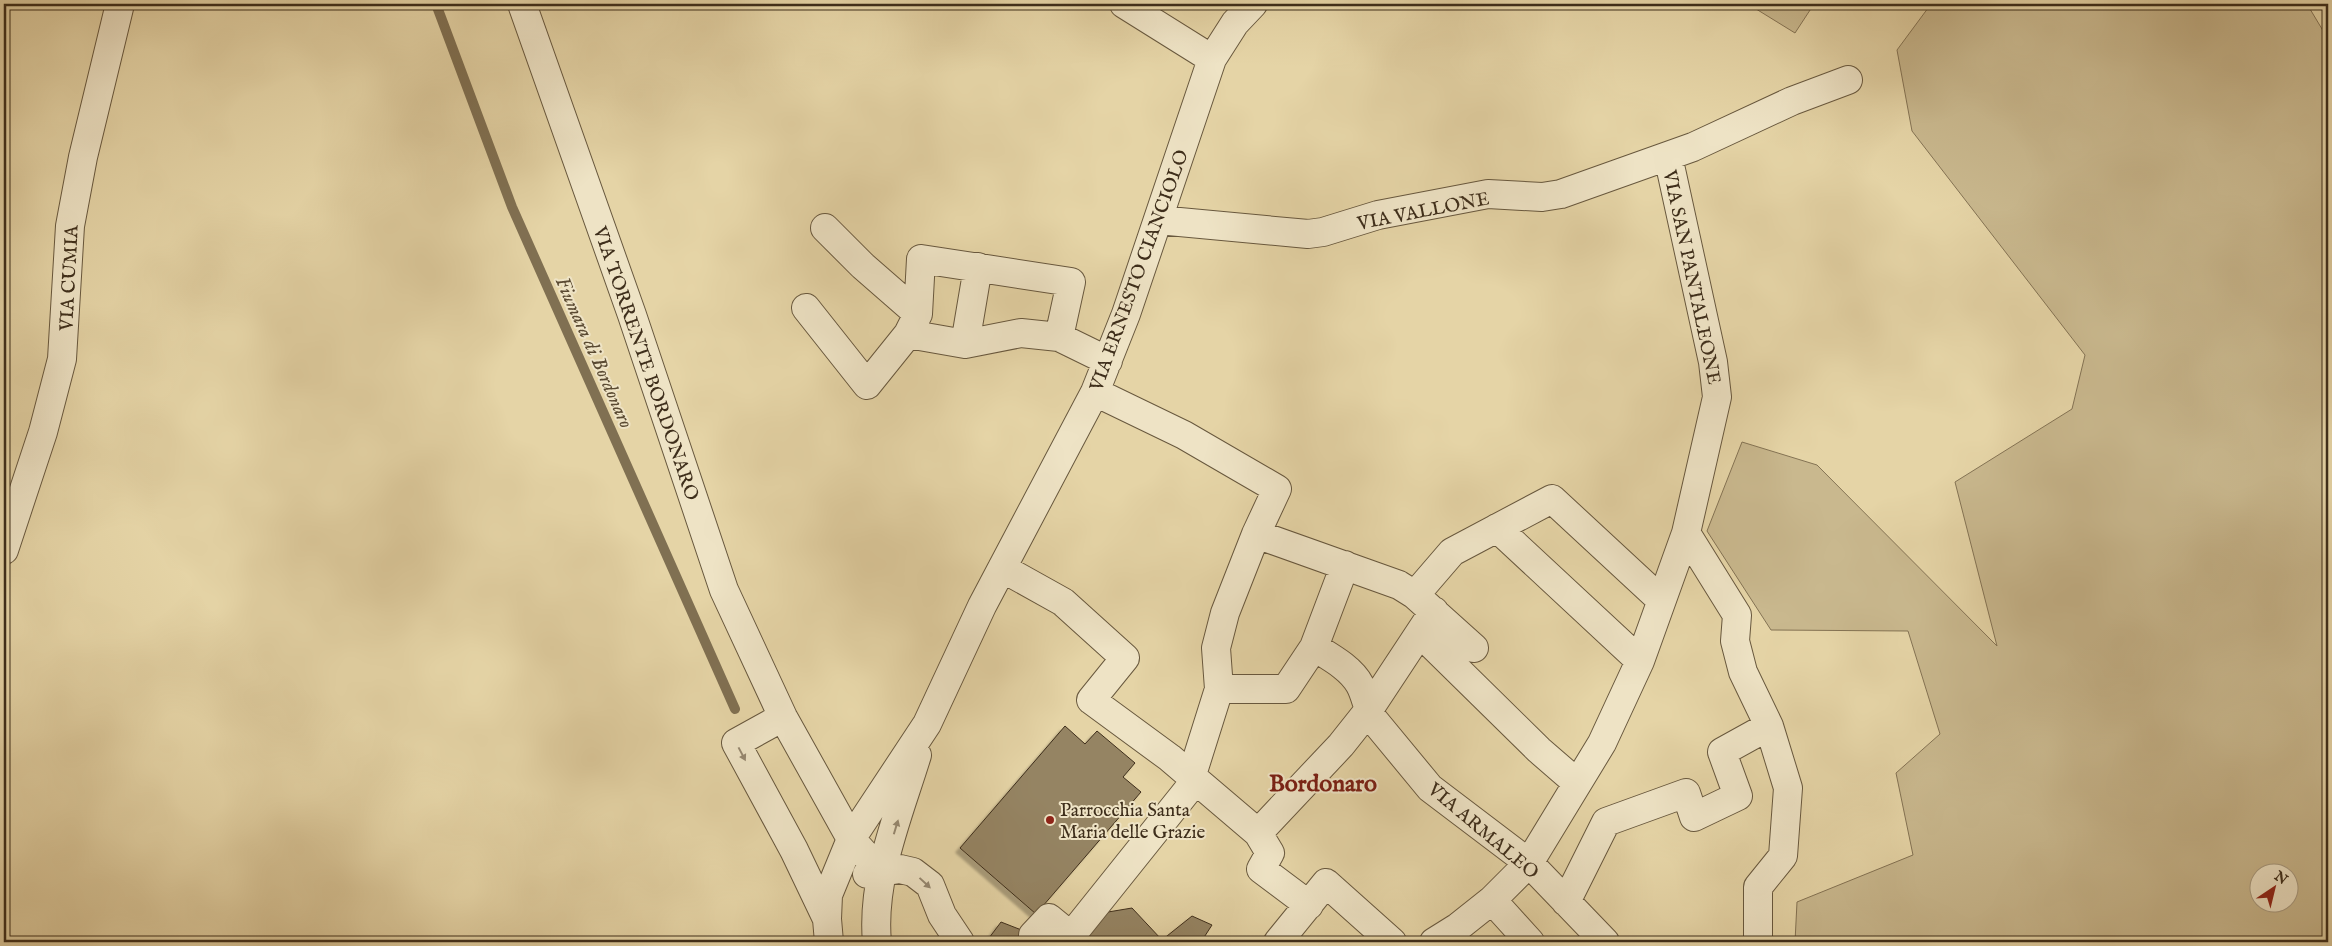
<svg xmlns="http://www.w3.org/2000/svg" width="2332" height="946" font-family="'IM FELL English',serif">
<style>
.green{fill:#c9b88e;stroke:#847354;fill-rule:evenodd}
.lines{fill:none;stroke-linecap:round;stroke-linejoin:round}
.stream{stroke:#807052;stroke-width:10}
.building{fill:#958463;stroke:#3e2e1b;filter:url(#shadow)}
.street-casing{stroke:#68583e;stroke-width:30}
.street{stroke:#eee3c5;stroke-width:28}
.oneway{fill:#968870}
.poi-dot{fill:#8f2418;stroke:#eee3c5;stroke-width:2}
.labels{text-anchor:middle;stroke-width:4;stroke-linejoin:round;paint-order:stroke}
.street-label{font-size:19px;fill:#3e2e1b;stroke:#eee3c5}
.poi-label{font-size:19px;fill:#3e2e1b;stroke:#eee3c5;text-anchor:start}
.water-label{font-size:20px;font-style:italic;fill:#5a4a32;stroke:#eee3c5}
.district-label{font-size:24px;font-weight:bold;fill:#7a1f14;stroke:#eee3c5}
</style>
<defs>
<filter id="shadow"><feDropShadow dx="-4.5" dy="4.5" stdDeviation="1" flood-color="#0004"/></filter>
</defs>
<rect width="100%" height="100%" fill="#e5d4a6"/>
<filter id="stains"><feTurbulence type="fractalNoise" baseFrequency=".004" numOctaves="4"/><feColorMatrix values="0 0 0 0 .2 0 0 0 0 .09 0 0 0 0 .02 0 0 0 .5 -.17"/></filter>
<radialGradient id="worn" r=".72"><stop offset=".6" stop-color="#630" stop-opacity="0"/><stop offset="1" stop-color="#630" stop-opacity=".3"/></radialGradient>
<path class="green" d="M 1748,4 L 1814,4 L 1795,33 Z
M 1931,4 L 2307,4 L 2328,39 L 2328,942 L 1795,942 L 1797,902 L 1913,855 L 1896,773 L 1940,734 L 1908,631 L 1771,630 L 1707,531 L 1742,442 L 1817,465 L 1997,646 L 1955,482 L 2072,409 L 2085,355 L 1912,131 L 1897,50 ZM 2260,874 L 2290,874 L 2290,904 L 2260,904 Z"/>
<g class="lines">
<path class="stream" d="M 436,4 L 512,207 L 735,709"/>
</g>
<path class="building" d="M 1065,726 L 1085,744 L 1097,731 L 1135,763 L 1123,777 L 1141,792 L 1036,914 L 960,848 Z
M 1132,908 L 1162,940 L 1192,916 L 1212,925 L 1201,942 L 1080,942 L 1096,914 Z
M 1001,922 L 1047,940 L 1049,942 L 986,942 Z"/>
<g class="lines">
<g class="street-casing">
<path id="street" d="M 522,4 L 632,315 L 724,590 L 783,717 L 851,839 L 882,873
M 1124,4 L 1212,59
M 1158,220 L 1308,234 L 1323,232 L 1378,215 L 1488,194 L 1542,197 L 1561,194 L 1693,147 L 1792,101 L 1848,80
M 825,228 L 863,266 L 918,314 L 908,334 L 965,344 L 1021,333 L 1059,337 L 1108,361
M 806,308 L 867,385 L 908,334
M 918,314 L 921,259 L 1071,282 L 1059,337
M 965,344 L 978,267
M 1095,392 L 1184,435 L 1277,489 L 1256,534 L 1225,613 L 1216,648 L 1219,689 L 1191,778
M 1497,528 L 1640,661
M 1686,533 L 1737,615 L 1735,641 L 1743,672 L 1769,726 L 1788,788 L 1783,856 L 1758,887 L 1758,942
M 1256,534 L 1399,585 L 1415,595 L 1474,648
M 4,550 L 43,432 L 62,359 L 70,226 L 83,157 L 120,4
M 1002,568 L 1063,602 L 1125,658 L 1091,700 L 1170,758 L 1258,833 L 1270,853 L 1261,869 L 1309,905
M 1415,595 L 1452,552 L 1552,499 L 1661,600
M 1421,634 L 1539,750 L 1577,783
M 1314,647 C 1330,657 1351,668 1360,685 C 1366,696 1367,708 1373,719 L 1430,788 L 1529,863 L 1605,942
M 1219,689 L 1286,689 L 1314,647 L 1345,565
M 783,717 L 736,743 L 794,850 L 827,919
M 1258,833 L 1341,745 L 1368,711 L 1434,611
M 867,874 L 900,869 L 913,872 L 930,885 L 942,915 L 960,942
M 1492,900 L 1530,942
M 1566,902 L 1606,822 L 1686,793 L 1694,817 L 1738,796 L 1722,752 L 1769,726
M 1033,935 L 1049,918 L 1071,936 L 1195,781
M 829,942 L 827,919 L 828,895 L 851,839 L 927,724 L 982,606 L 1095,392 L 1126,314 L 1212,59 L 1235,23 L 1253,4
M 877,942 C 871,879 899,814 917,755
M 1278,942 L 1326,883 L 1392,942
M 1434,942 L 1458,927 L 1492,900 L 1529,863 L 1602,743 L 1640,661 L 1686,533 L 1717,397 L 1713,362 L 1668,156"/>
</g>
<use href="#street" class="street"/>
</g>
<defs><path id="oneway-solid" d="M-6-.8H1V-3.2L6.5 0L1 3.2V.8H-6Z" transform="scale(1.25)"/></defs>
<g class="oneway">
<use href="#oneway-solid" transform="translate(742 754) rotate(62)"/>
<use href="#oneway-solid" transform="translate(896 827) rotate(-73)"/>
<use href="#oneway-solid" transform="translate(925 883) rotate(43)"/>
</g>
<circle class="poi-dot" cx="1050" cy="820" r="5"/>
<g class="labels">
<g class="street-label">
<text transform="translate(1423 210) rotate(-11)" y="7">VIA VALLONE</text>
<text transform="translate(1138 270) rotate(-70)" y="7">VIA ERNESTO CIANCIOLO</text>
<text transform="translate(1693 277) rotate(78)" y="7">VIA SAN PANTALEONE</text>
<text transform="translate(68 278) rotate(-87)" y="7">VIA CUMIA</text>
<text transform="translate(647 363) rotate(71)" y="7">VIA TORRENTE BORDONARO</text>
<text transform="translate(1484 830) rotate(40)" y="7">VIA ARMALEO</text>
</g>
<g class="poi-label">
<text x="1060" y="816">Parrocchia Santa<tspan x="1060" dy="22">Maria delle Grazie</tspan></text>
</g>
<g class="water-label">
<text transform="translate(595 352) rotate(66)" y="7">Fiumara di Bordonaro</text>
</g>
<g class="district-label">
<text x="1323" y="791">Bordonaro</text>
</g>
</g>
<rect width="2332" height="946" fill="none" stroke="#e5d4a6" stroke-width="20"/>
<rect x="5" y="5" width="2322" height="936" fill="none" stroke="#3e2e1b" stroke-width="2.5"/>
<rect x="10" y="10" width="2312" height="926" fill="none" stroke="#3e2e1b"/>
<g transform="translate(2274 888) rotate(35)"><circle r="24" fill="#eee3c5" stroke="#a89b81"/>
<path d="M0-4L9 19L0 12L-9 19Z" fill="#8f2418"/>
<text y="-8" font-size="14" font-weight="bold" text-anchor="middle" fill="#3e2e1b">N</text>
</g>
<rect width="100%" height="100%" filter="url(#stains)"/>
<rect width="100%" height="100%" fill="url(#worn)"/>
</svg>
